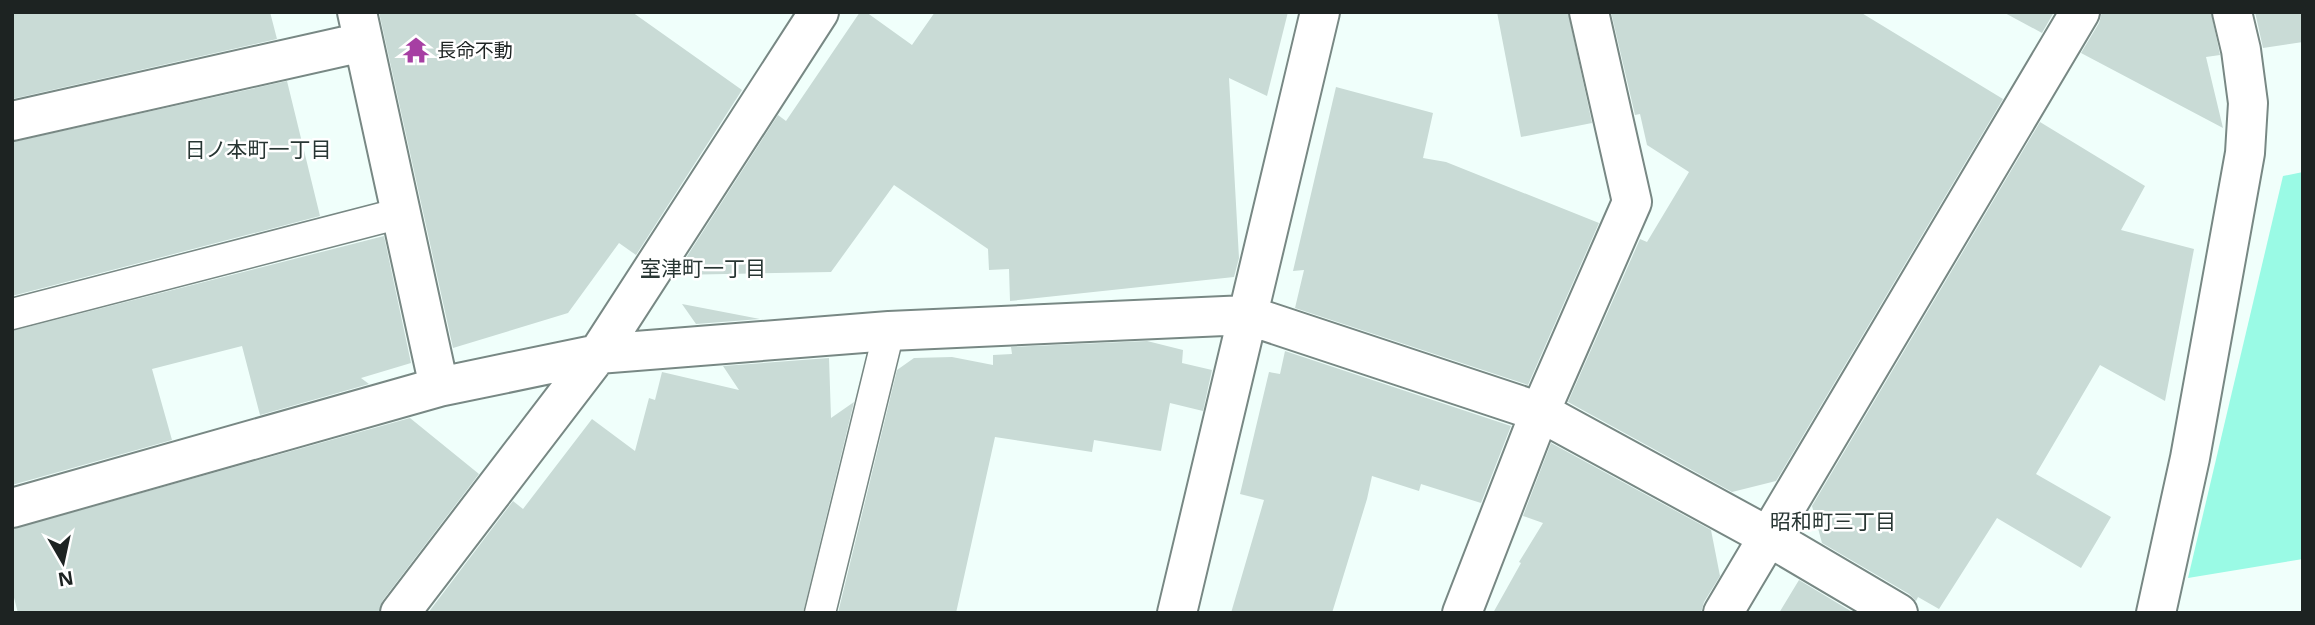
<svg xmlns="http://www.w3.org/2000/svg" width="2315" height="625" font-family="'Noto Sans','Noto Sans JP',sans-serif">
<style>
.green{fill:#9afae5}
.building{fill:#c9dbd6}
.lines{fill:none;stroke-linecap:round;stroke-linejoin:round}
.lane-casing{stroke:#788884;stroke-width:33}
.street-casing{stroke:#788884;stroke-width:42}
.lane{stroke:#fff;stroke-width:30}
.street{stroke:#fff;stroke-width:38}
.labels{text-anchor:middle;stroke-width:5;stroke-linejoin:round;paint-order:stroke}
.poi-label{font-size:19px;fill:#1d2322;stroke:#fff;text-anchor:start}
.neighbourhood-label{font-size:21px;fill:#283633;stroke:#fff}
</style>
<rect width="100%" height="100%" fill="#f0fffb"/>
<path class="green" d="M 2303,172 L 2303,559 L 2188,578 L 2283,176 Z"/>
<path class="building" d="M 12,12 L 270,12 L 277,39 L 12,99 Z
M 379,12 L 632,12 L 742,90 L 636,255 L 619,243 L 568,313 L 453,348 Z
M 860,12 L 866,12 L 912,45 L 935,12 L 1288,12 L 1267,96 L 1229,78 L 1239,258 L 1234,277 L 1010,301 L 1009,269 L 989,270 L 988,249 L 894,185 L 831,272 L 675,275 L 778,115 L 786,121 Z
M 1497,12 L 1568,12 L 1592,123 L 1521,137 Z
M 1611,12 L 1860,12 L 2003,99 L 1776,481 L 1732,492 L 1568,402 L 1640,239 L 1647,242 L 1689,172 L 1647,145 L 1640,114 L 1635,115 Z
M 2003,12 L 2054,12 L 2042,33 Z
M 2102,12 L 2211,12 L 2220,55 L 2206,57 L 2223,128 L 2081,53 L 2099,23 Z
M 2255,12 L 2303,12 L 2303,42 L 2263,48 Z
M 287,81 L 320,216 L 12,296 L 12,142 Z
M 1336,87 L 1433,113 L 1423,158 L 1446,162 L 1599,223 L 1528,385 L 1295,308 L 1304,270 L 1293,271 Z
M 2040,122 L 2145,186 L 2121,230 L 2194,249 L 2165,401 L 2100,365 L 2036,474 L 2111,517 L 2081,568 L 1997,518 L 1939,609 L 1918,597 L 1916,601 L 1909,594 L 1822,543 L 1812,506 Z
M 384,236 L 411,363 L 361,378 L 369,384 L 260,415 L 242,346 L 152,369 L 172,440 L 12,485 L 12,331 Z
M 682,304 L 760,319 L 696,324 Z
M 1147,341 L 1183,350 L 1182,363 L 1212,370 L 1203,411 L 1170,403 L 1161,451 L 1094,440 L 1092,452 L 995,437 L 956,613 L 838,613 L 897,370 L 914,358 L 952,357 L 993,365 L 993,355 L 1012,354 L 1011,347 Z
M 1285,351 L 1511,426 L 1481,503 L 1421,484 L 1419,491 L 1372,476 L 1367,499 L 1332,613 L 1231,613 L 1264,500 L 1240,494 L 1269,372 L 1280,374 Z
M 829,358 L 831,418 L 854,402 L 803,613 L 428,613 L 513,501 L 523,509 L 592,419 L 635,451 L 649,398 L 655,400 L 662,372 L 739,390 L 723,366 Z
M 410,418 L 479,474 L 383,600 L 379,613 L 18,613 L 12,590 L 12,529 Z
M 1551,443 L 1711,530 L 1720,576 L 1704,602 L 1701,613 L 1493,613 L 1521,563 L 1519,562 L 1543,523 L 1523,516 Z
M 1799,580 L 1854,613 L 1779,613 Z"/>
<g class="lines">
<g class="lane-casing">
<path id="lane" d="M 12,314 L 401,213
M 820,613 L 889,331"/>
</g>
<g class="street-casing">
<path id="street" d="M 357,12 L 439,387
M 12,121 L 363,42
M 12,508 L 439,387 L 598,354 L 889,331 L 1247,315 L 1540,412 L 1769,537 L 1898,613
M 400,613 L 598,354 L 819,12
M 1177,613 L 1320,12
M 1462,613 L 1540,412 L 1632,202 L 1589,12
M 1723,613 L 2080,12
M 2156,613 L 2190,458 L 2245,153 L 2248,103 L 2241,50 L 2232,12"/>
</g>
<use href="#lane" class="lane"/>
<use href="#street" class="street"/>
</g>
<defs>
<g id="temple-bare" transform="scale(2.1)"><path d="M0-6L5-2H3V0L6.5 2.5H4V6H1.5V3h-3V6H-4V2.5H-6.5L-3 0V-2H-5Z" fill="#a63fa3" stroke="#fff" stroke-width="2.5" paint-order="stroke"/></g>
</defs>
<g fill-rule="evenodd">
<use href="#temple-bare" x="416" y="50"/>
</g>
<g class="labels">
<g class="poi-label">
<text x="437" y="57">長命不動</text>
</g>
<g class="neighbourhood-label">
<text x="258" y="157">日ノ本町一丁目</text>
<text x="703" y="276">室津町一丁目</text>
<text x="1833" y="529">昭和町三丁目</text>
</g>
</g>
<rect width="2315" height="625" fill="none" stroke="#1d2322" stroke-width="28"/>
<g transform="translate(63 562) rotate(171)" stroke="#ffffff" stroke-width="5" paint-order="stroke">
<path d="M0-5L12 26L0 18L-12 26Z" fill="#1d2322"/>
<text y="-10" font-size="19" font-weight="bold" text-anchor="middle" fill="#1d2322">N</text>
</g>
</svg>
